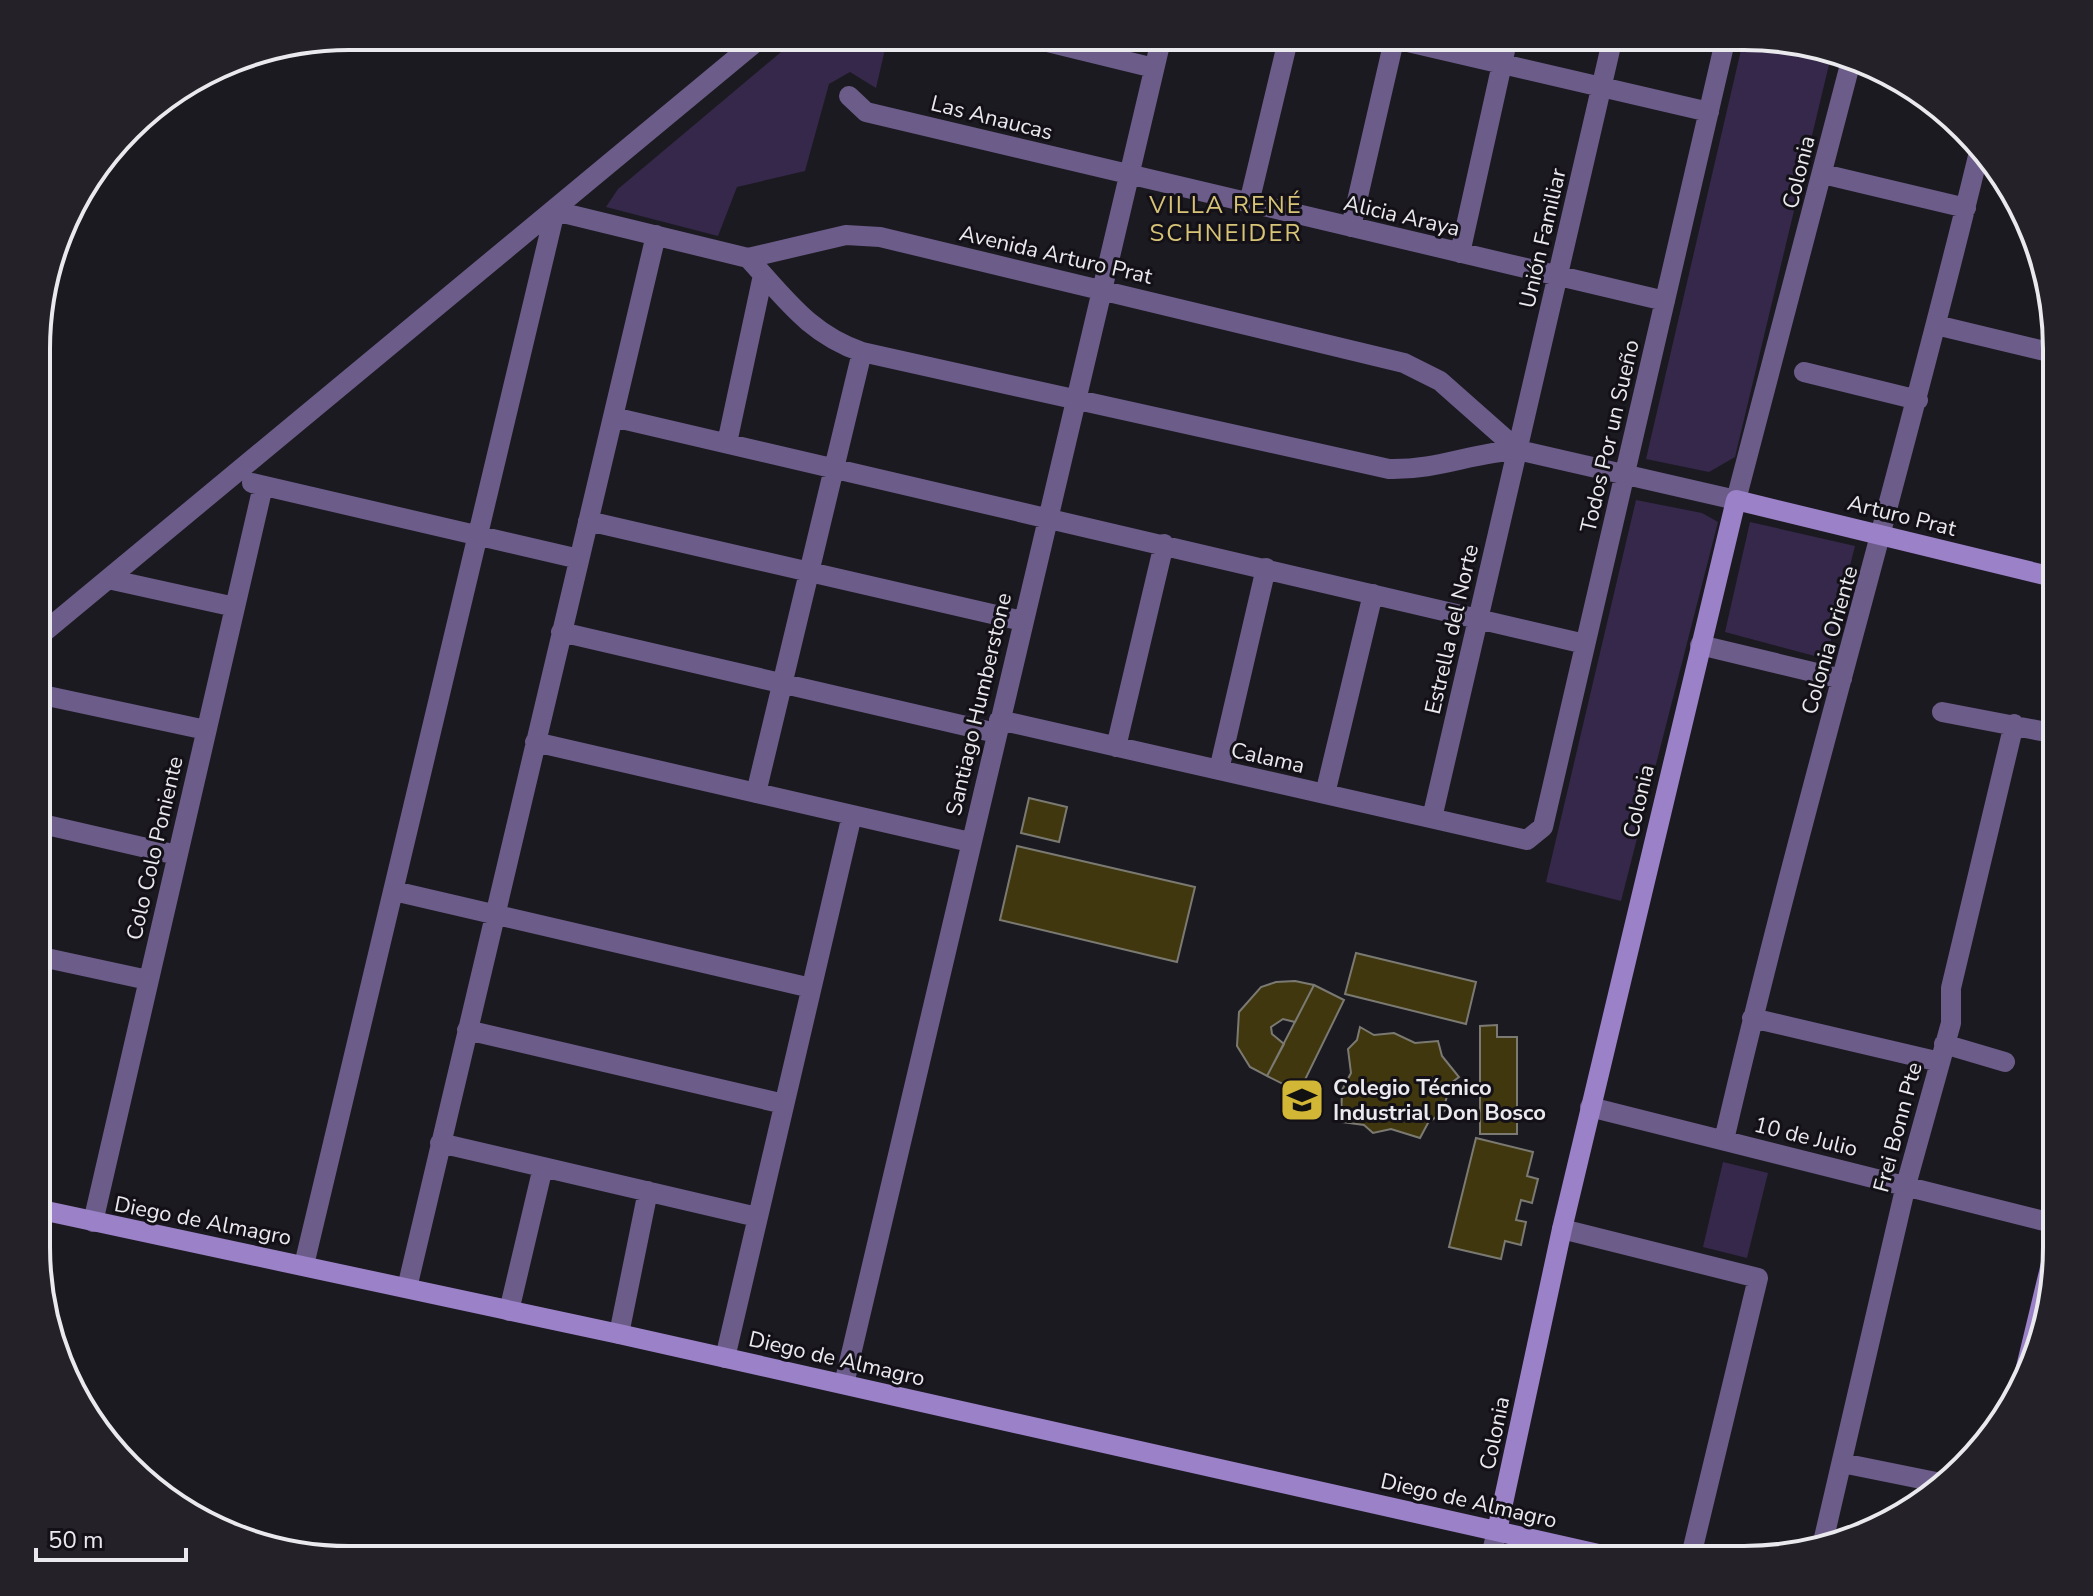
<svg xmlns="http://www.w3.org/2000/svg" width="2093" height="1596" font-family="'Nunito Sans',sans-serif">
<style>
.green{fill:#35284a}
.building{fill:#40370e;stroke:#7b7a72;stroke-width:2}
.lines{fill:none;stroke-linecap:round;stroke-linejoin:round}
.street{stroke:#6c5c89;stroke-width:20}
.secondary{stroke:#9b81c8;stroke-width:20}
.labels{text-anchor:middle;stroke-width:6;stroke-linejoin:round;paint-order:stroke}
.street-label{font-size:22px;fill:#eae9ed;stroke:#131117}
.poi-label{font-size:22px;font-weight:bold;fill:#eae9ed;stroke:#131117;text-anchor:start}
.neighbourhood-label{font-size:24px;letter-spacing:2px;fill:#d7c477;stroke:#131117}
.rim{fill:none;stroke:#eae9ed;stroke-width:4}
</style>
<rect width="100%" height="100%" fill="#1c1a21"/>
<path class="green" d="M 800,36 L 916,36 L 911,52 L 886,45 L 876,88 L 850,72 L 829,84 L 805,171 L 737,187 L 718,236 L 606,207 L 618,189 Z
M 1744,37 L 1764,37 L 1832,52 L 1735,457 L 1709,472 L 1646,459 Z
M 1636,500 L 1702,513 L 1718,522 L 1621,901 L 1546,882 Z
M 1750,522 L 1855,546 L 1826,659 L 1725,632 Z
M 1723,1162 L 1768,1173 L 1747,1258 L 1703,1247 Z"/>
<path class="building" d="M 1029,798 L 1067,807 L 1059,842 L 1021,833 Z
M 1017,846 L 1195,887 L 1177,962 L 1000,920 Z
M 1356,953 L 1476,982 L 1466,1024 L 1345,994 Z
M 1295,981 L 1314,985 L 1295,1022 L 1283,1019 L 1271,1027 L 1272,1034 L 1284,1044 L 1267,1076 L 1250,1067 L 1237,1046 L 1239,1012 L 1261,987 L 1276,982 Z
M 1314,985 L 1344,1000 L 1299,1092 L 1267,1076 Z
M 1497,1025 L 1497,1037 L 1517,1037 L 1517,1134 L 1480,1134 L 1480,1026 Z
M 1360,1027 L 1374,1035 L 1394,1033 L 1415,1043 L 1438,1041 L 1442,1056 L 1459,1077 L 1451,1083 L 1445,1103 L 1447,1109 L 1428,1123 L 1420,1138 L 1391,1129 L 1373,1133 L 1364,1125 L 1341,1122 L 1342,1090 L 1351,1073 L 1348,1049 L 1357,1040 Z
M 1476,1138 L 1533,1152 L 1527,1176 L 1538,1179 L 1532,1203 L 1521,1200 L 1516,1220 L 1526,1222 L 1521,1245 L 1505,1241 L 1501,1259 L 1449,1247 Z"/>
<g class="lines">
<path class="street" d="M 1023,36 L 1154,68
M 1382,36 L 1709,112
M 849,96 L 866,112 L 1665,301
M 1823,174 L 1966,208
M 1249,203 L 1289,36
M 555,211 L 748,258 L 846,235 L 880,237 L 1404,363 L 1440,381 L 1518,450
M 1351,227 L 1395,36
M 1460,253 L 1508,37
M 748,258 C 785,298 809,334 862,352 L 1389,469 C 1439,470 1470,453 1518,450 L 1736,500 L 1852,57
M 1936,325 L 2057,354
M 1804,372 L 1918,400
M 613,417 L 1585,644
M 727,443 L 763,275
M 252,483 L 579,559
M 588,521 L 1022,621
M 108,579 L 235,607
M 561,632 L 996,733
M 38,637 L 763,36
M 1700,645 L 1842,679
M 38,694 L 206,730
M 1942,712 L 2057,734
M 999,720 L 1527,840 L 1543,827 L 1726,37
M 535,742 L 970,842
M 1116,747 L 1164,544
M 1219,770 L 1266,568
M 756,793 L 862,352
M 1325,794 L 1373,594
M 1432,818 L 1613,37
M 38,823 L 177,855
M 394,891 L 811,988
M 37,956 L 148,980
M 1752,1018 L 1940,1062
M 467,1030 L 784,1104
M 1944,1044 L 2005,1062
M 1590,1107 L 2056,1224
M 1724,1140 C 1801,809 1899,483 1979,152
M 440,1143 L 757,1217
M 93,1222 L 263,486
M 1562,1229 L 1758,1278 L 1690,1560
M 304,1265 L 555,211
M 407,1288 L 656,235
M 509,1311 L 543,1167
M 619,1334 L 648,1191
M 725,1358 L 852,815
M 844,1384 L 1162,36
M 1842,1463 L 1941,1483
M 1823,1542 L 1906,1185 L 1951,1023 L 1951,988 L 2014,724
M 1490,1560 L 1497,1531"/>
<path class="secondary" d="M 37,1209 L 619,1334 L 1625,1560
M 2022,1384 L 2056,1243
M 1497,1531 L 1562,1229 L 1736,500 L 2057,578"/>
</g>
<defs>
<g id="school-square" transform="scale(2.3)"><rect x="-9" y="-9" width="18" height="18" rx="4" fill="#d2b635" stroke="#131117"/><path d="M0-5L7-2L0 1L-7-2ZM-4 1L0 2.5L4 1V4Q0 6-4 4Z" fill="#111"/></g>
</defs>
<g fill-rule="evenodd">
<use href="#school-square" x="1302" y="1100"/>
</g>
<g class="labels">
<g class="street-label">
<text transform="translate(992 117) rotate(14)" y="8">Las Anaucas</text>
<text transform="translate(1798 172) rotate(-76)" y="8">Colonia</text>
<text transform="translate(1402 215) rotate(13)" y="8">Alicia Araya</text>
<text transform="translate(1542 238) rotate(-77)" y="8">Unión Familiar</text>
<text transform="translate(1056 254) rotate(13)" y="8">Avenida Arturo Prat</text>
<text transform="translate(1609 436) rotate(-77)" y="8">Todos Por un Sueño</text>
<text transform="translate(1902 515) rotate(14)" y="8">Arturo Prat</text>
<text transform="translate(1451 629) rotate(-77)" y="8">Estrella del Norte</text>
<text transform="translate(1829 640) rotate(-74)" y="8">Colonia Oriente</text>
<text transform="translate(978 704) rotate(-77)" y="8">Santiago Humberstone</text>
<text transform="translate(1268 757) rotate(13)" y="8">Calama</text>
<text transform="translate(1638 801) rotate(-77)" y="8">Colonia</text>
<text transform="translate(154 848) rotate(-77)" y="8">Colo Colo Poniente</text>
<text transform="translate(1897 1127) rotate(-75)" y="8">Frei Bonn Pte</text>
<text transform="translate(1806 1136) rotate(14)" y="8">10 de Julio</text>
<text transform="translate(203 1220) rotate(11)" y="8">Diego de Almagro</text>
<text transform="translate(837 1358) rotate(13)" y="8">Diego de Almagro</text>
<text transform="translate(1494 1433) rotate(-78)" y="8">Colonia</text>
<text transform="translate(1469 1500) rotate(13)" y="8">Diego de Almagro</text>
</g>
<g class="poi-label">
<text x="1333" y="1095">Colegio Técnico<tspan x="1333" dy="25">Industrial Don Bosco</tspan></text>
</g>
<g class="neighbourhood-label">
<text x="1226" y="213">VILLA RENÉ<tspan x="1226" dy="28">SCHNEIDER</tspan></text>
</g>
</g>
<path d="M0 0H2093V1596H0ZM349 50H1744A299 299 0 0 1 2043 349V1247A299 299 0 0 1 1744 1546H349A299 299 0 0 1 50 1247V349A299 299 0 0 1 349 50Z" fill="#242228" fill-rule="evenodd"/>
<path class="rim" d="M349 50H1744A299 299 0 0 1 2043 349V1247A299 299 0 0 1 1744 1546H349A299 299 0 0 1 50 1247V349A299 299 0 0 1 349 50Z"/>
<path d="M36 1548v12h150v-12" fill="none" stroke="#eae9ed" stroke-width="4"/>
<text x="48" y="1548" font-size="24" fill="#eae9ed" stroke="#131117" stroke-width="6" paint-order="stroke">50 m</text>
</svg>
